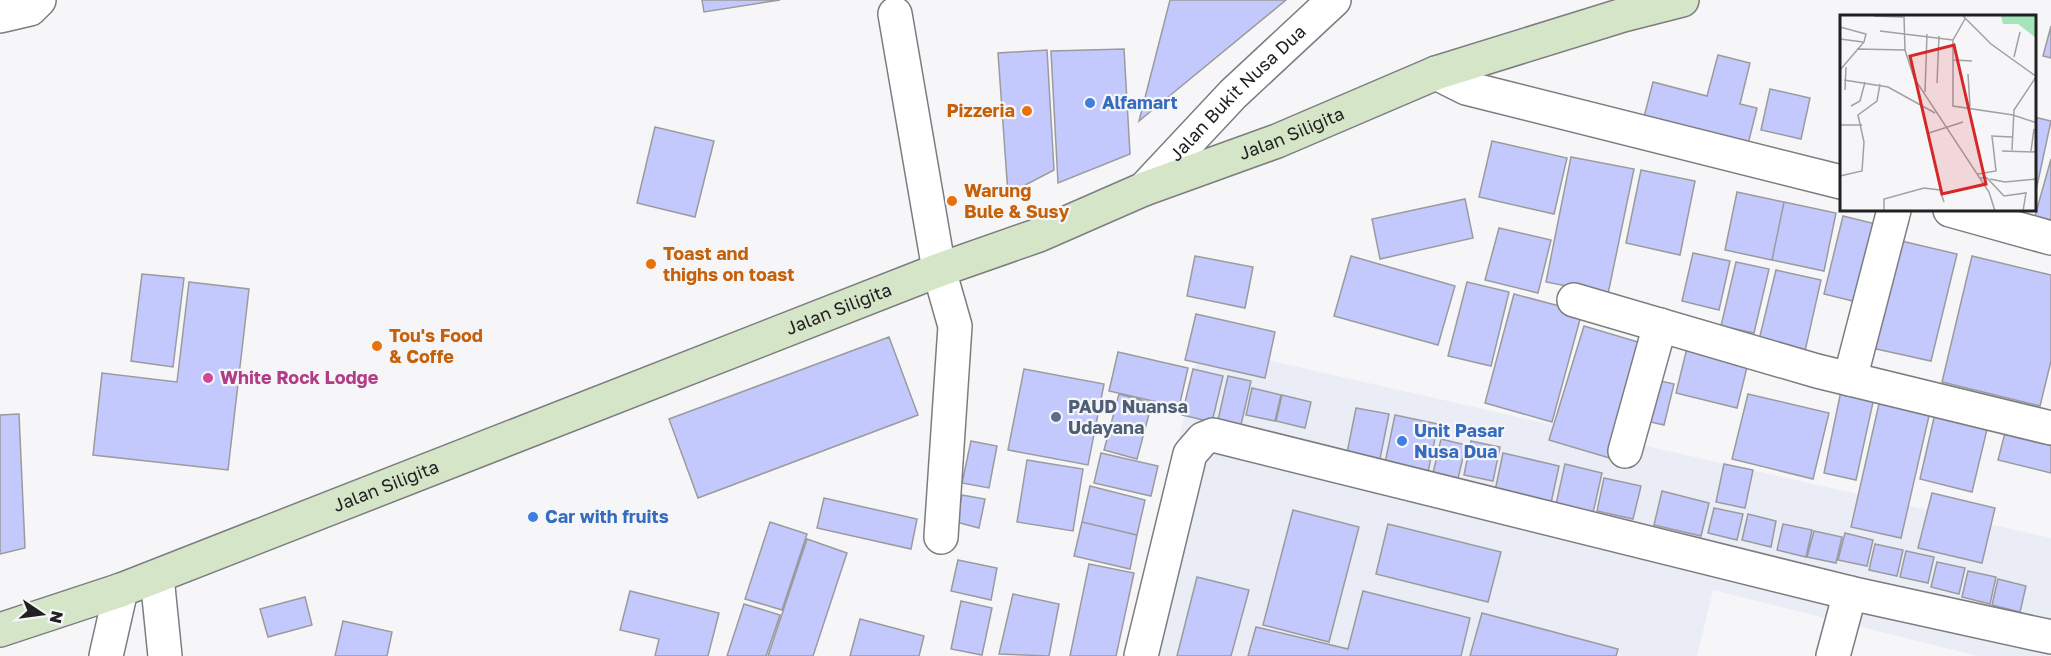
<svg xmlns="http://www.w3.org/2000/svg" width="2051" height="656" font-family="'Golos Text',sans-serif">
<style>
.built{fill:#eaecf6}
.building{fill:#c3c9fc;stroke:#9b9b9e;stroke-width:1.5}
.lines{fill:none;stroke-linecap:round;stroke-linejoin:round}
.street-casing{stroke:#7d7d80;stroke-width:36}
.secondary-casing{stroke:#7d7d80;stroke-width:36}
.street{stroke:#fff;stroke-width:33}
.secondary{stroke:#d5e5c7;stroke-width:33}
.shop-dot{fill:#3f7fe0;stroke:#f6f6f9;stroke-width:2}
.food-dot{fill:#e8710a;stroke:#f6f6f9;stroke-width:2}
.hotel-dot{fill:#d1479c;stroke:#f6f6f9;stroke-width:2}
.service-dot{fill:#5c6f8a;stroke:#f6f6f9;stroke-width:2}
.labels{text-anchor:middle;stroke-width:4.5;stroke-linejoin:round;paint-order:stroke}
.street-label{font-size:18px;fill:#212122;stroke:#f6f6f9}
.shop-label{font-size:18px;font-weight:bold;fill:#366cbe;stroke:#f6f6f9;text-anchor:start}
.food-label{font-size:18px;font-weight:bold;fill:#c56008;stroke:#f6f6f9;text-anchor:start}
.hotel-label{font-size:18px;font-weight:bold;fill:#b23c85;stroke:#f6f6f9;text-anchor:start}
.service-label{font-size:18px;font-weight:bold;fill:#4e5e75;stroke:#f6f6f9;text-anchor:start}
.inset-road{fill:none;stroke:#a1a1a3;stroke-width:1.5}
.view{fill:#d62828;fill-opacity:0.15;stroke:#d62828;stroke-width:3}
.inset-edge{fill:none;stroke:#212122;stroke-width:3}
</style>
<rect width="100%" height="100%" fill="#f6f6f9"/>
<path class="built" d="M 1201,345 L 2051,538 L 2051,656 L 1978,656 L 1713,590 L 1697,656 L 1127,656 Z"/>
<path class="building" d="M 702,0 L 780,0 L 704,12 Z
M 1170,0 L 1286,0 L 1139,121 Z
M 2051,26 L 2051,58 L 2043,56 Z
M 1124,49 L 1130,154 L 1058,183 L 1051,51 Z
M 1047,50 L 1054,170 L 1008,194 L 998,53 Z
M 1718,55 L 1750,63 L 1740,104 L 1757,108 L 1748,144 L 1644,117 L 1653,82 L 1707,96 Z
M 1770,89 L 1810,98 L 1801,139 L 1761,130 Z
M 2034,117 L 2051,121 L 2034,200 Z
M 655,127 L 714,141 L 695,217 L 637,203 Z
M 1492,141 L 1567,158 L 1554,214 L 1479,197 Z
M 1571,157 L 1634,169 L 1608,294 L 1546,282 Z
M 2051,159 L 2051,221 L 2035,216 Z
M 1641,170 L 1695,181 L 1680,255 L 1626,243 Z
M 1737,192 L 1784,202 L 1772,260 L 1725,250 Z
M 1465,199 L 1473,238 L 1380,259 L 1372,219 Z
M 1784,202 L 1836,213 L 1824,271 L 1772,260 Z
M 1843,216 L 1880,225 L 1861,303 L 1824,294 Z
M 1499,228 L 1551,240 L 1538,293 L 1485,280 Z
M 1893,239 L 1957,254 L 1931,361 L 1867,347 Z
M 1693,253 L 1730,261 L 1719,310 L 1682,301 Z
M 1195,256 L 1253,267 L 1245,308 L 1187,296 Z
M 1351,256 L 1455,286 L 1438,345 L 1334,316 Z
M 1972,256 L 2051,275 L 2051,361 L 2040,406 L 1942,382 Z
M 1736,262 L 1769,269 L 1754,333 L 1721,326 Z
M 1776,270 L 1821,280 L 1805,351 L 1759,340 Z
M 142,274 L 184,278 L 173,367 L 131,361 Z
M 189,282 L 249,289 L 228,470 L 93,455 L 102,373 L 177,382 Z
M 1467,282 L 1509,292 L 1491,366 L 1448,356 Z
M 1514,294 L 1582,312 L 1552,422 L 1485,403 Z
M 1196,314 L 1275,332 L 1265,378 L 1185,360 Z
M 1584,326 L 1648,345 L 1613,459 L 1549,440 Z
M 889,337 L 918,415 L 698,498 L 669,419 Z
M 1687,348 L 1748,363 L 1737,408 L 1676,393 Z
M 1118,352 L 1188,368 L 1179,407 L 1109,391 Z
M 1024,369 L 1104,384 L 1088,465 L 1008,450 Z
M 1193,369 L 1223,376 L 1212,422 L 1182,415 Z
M 1228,376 L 1251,381 L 1241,425 L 1218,420 Z
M 1652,379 L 1674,384 L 1664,425 L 1642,420 Z
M 1842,386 L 1875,393 L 1856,480 L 1824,473 Z
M 1252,388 L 1281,395 L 1275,421 L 1246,415 Z
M 1119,394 L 1152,403 L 1137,459 L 1104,450 Z
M 1748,394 L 1829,413 L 1813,479 L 1732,459 Z
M 1282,395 L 1311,402 L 1305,428 L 1276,421 Z
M 1881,395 L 1931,407 L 1901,538 L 1851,527 Z
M 1356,408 L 1389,414 L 1379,464 L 1346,458 Z
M 1936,409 L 1989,421 L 1972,492 L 1920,479 Z
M 19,414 L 25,548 L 0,554 L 0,415 Z
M 1395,415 L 1438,424 L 1427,477 L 1384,468 Z
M 2006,429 L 2051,440 L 2051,473 L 1998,460 Z
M 1441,439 L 1466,445 L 1458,478 L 1433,473 Z
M 971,441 L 997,446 L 989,488 L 962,483 Z
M 1471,441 L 1500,447 L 1493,481 L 1464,475 Z
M 1101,453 L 1158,466 L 1151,496 L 1094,483 Z
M 1503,453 L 1559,466 L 1551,503 L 1495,491 Z
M 1027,460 L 1083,469 L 1073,531 L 1017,522 Z
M 1565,464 L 1602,473 L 1592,517 L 1555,509 Z
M 1724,464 L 1753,470 L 1745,508 L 1716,502 Z
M 1604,478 L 1641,486 L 1633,519 L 1597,511 Z
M 1090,486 L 1145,500 L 1137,535 L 1082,522 Z
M 1662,491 L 1709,503 L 1701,536 L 1654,525 Z
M 1932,493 L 1995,508 L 1982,563 L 1918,548 Z
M 962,495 L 985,499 L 979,528 L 956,522 Z
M 824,498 L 917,519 L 911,549 L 817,528 Z
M 1714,508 L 1743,514 L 1737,540 L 1708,533 Z
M 1293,510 L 1359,527 L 1329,642 L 1263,625 Z
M 1748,514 L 1776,521 L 1771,547 L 1742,540 Z
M 770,522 L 807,534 L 782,610 L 745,599 Z
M 1082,522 L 1137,535 L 1130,569 L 1074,556 Z
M 1388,524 L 1501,552 L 1488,602 L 1376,574 Z
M 1783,524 L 1812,530 L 1806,557 L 1777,550 Z
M 1814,531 L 1842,537 L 1836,563 L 1807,557 Z
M 1845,533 L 1873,540 L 1867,566 L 1838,560 Z
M 807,539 L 847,553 L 813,656 L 768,656 Z
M 1875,544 L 1903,550 L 1897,576 L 1869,570 Z
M 1906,551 L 1934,557 L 1928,583 L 1900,577 Z
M 958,560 L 997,568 L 991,600 L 951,591 Z
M 1937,562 L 1965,568 L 1959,594 L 1931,587 Z
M 1089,564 L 1134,573 L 1116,656 L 1070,656 Z
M 1968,571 L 1996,577 L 1990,604 L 1962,597 Z
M 1197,577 L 1249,590 L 1231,656 L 1177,656 Z
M 1998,579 L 2026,586 L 2020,612 L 1992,605 Z
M 630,591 L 719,613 L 708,656 L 655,656 L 659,639 L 620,630 Z
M 1363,591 L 1470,618 L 1461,656 L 1248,656 L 1256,627 L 1348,649 Z
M 1013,594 L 1059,604 L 1049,656 L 999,654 Z
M 305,597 L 312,625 L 268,637 L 260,609 Z
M 961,601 L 992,608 L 982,655 L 951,649 Z
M 744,604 L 780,615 L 766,656 L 727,656 Z
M 1482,613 L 1618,649 L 1616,656 L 1470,656 Z
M 860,619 L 924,636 L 919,656 L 850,656 Z
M 343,621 L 392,632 L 387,656 L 335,656 Z"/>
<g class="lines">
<g class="street-casing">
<g id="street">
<path d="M 895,14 L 939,270 L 955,326 L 941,537"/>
<path d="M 0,16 L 30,9 L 39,0"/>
<path d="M 1436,73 L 1466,88 L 1498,96 L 1841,182"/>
<path id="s1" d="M 1144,189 L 1233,94 L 1334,0"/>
<path d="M 1950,210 L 2051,238"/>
<path d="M 1574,300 L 1817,371 L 2051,428"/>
<path d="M 1850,379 L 1894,210"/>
<path d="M 1625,451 L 1660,325"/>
<path d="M 157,577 L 165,656"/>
<path d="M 106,656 L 121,590"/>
<path d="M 1141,656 L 1190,454 L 1203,439 L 1213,435 L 1850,593 L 2051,637"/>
<path d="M 1833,656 L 1850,593"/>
</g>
</g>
<g class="secondary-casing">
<g id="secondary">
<path id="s2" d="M 0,630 L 121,590 L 939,270 L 1039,235 L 1144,189 L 1277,141 L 1436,73 L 1623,15 L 1682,0"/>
</g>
</g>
<use href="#street" class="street"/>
<use href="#secondary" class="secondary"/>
</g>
<g class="shop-dot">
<circle cx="1090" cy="103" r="6"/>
<circle cx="1402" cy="441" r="6"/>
<circle cx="533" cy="517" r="6"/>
</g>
<g class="food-dot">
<circle cx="1027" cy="111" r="6"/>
<circle cx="952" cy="201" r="6"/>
<circle cx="651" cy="264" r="6"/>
<circle cx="377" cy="346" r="6"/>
</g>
<circle class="hotel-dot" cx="208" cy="378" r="6"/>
<circle class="service-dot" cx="1056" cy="417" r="6"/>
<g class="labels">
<g class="street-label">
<text dy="6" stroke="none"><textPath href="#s1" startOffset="134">Jalan Bukit Nusa Dua</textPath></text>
<text dy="6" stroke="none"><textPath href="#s2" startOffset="1384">Jalan Siligita</textPath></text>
<text dy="6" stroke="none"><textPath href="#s2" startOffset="898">Jalan Siligita</textPath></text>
<text dy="6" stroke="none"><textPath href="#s2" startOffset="412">Jalan Siligita</textPath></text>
</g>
<g class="shop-label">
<text x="1102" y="109">Alfamart</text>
<text x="1414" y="437">Unit Pasar<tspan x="1414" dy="21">Nusa Dua</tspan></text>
<text x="545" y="523">Car with fruits</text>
</g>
<g class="food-label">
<text x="1015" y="117" text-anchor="end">Pizzeria</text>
<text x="964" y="197">Warung<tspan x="964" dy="21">Bule &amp; Susy</tspan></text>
<text x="663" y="260">Toast and<tspan x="663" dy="21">thighs on toast</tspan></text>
<text x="389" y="342">Tou's Food<tspan x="389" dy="21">&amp; Coffe</tspan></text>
</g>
<g class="hotel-label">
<text x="220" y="384">White Rock Lodge</text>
</g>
<g class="service-label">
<text x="1068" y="413">PAUD Nuansa<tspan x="1068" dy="21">Udayana</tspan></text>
</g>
</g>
<g transform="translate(1840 15)">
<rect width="196" height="196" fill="#f6f6f9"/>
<path d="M 161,1 L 196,1 L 196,23 L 178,9 L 163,9 Z" fill="#a4e6bc"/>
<path class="inset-road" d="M 34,1 L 63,2M 64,1 L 65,35 L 74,63 L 149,177 L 155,196M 123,1 L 151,29 L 197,62M 125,4 L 113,25 L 113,91 L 173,100 L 197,108M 0,12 L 26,19 L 24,27 L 0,55M 40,16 L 113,25M 0,24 L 23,27M 17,34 L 65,35M 174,42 L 180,17M 113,45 L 132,46M 128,59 L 130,92M 4,65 L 48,72 L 95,98M 97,68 L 99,21M 5,75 L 6,52M 85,77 L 87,19M 11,91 L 20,86 L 25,67M 0,110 L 22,110M 89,118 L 123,107M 151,121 L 172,122M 172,135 L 174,95 L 196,62M 162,136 L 197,137M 191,136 L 194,114M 138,159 L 156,156 L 152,121M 0,161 L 22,156 L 24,127 L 18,100 L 37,86 L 40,69M 140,163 L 147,163 L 164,181 L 186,178 L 183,196M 150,164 L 165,167 L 197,164M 44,196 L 44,184 L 84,173 L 100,175 L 104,187"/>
<path class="view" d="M 114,30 L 146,169 L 102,179 L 70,41 Z"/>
<rect width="196" height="196" class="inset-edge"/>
</g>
<g transform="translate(42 614) rotate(103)" stroke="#f6f6f9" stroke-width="4.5" paint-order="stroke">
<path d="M0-4.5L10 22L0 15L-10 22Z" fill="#212122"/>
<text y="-9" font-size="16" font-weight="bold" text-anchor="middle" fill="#212122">N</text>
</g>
</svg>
